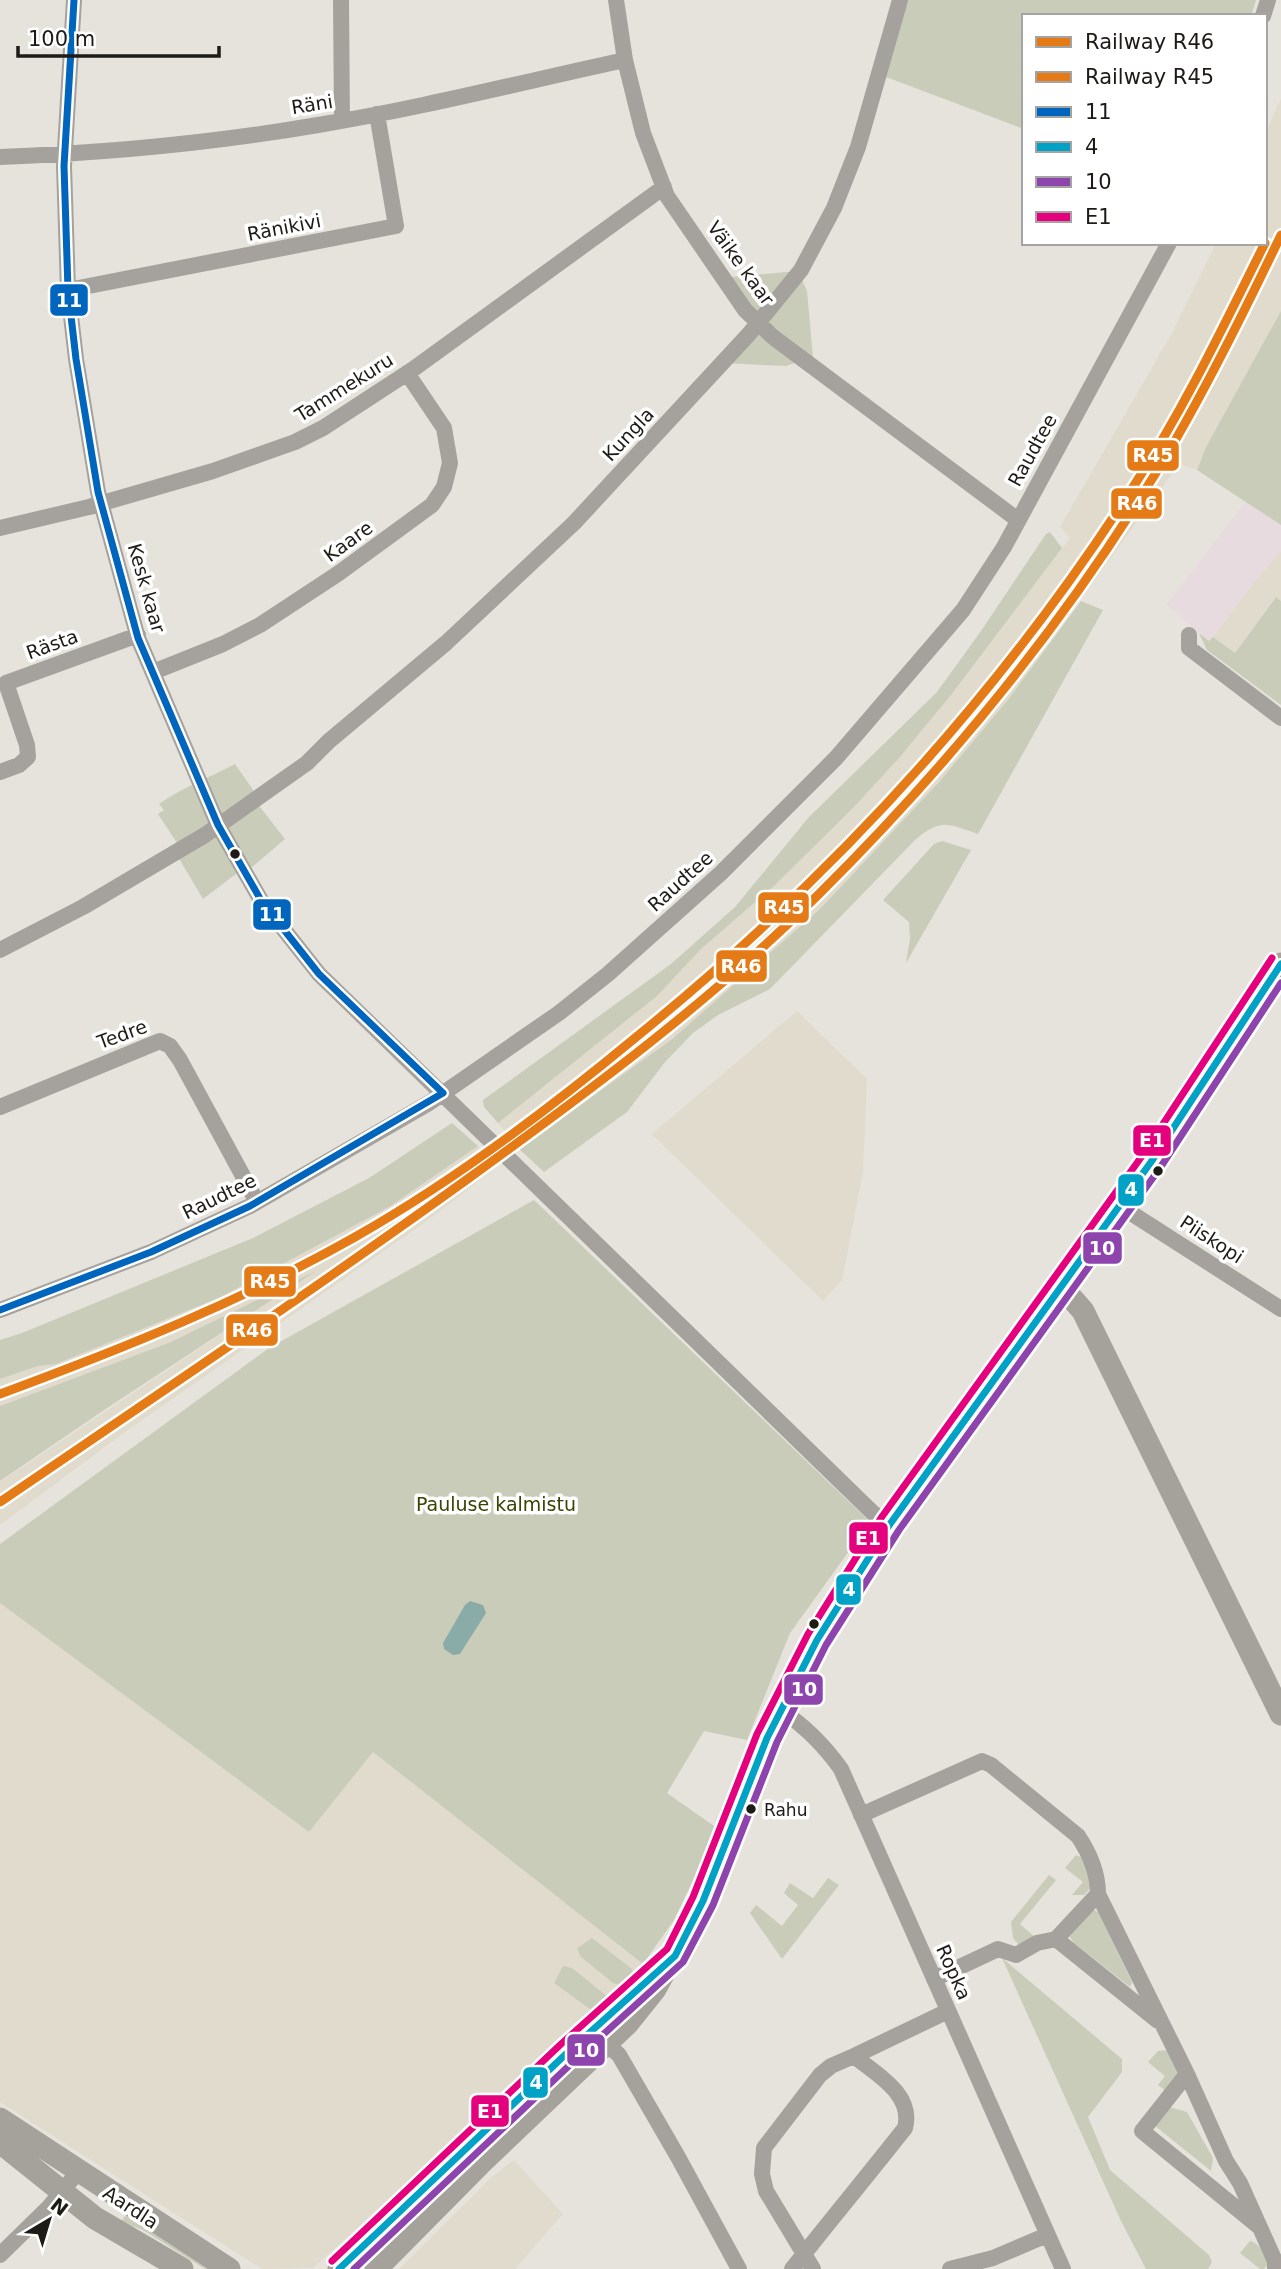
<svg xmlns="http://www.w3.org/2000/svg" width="1281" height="2269" font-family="'DejaVu Sans',sans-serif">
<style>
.built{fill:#e0dbcc}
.industrial{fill:#e8dbe0}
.green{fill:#c9ccb9}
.water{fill:#8aaca9}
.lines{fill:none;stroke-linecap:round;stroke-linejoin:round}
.street{stroke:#a5a29d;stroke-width:16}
.secondary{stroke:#a5a29b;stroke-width:23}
.bus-1-casing{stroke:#fff;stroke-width:12}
.bus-2-casing{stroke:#fff;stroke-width:12}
.bus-3-casing{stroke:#fff;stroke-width:12}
.bus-4-casing{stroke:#fff;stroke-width:12}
.bus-1{stroke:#0065bd;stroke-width:7}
.bus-2{stroke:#01a2c5;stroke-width:7}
.bus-3{stroke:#8e44ad;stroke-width:7}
.bus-4{stroke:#e5007d;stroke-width:7}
.rail-1-casing{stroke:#fff;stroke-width:14}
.rail-2-casing{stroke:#fff;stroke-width:14}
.rail-1{stroke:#e47b16;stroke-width:9}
.rail-2{stroke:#e47b16;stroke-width:9}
.bus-dot{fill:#1d1b16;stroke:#fff;stroke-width:2.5}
.labels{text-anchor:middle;stroke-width:7;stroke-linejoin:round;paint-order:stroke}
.bus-label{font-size:17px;fill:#1d1b16;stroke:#fff;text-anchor:start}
.street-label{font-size:19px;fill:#1d1b16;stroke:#fff}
.park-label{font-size:19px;fill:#384304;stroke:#fff}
.line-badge{stroke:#fff;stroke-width:2.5}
.badge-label{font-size:19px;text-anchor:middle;font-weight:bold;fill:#fff}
</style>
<rect width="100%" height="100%" fill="#e6e3dc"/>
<path class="built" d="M 1281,99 L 1281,311 L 1206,447 L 1197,470 L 1179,464 L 1007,701 L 939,782 L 821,908 L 671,1040 L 519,1149 L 498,1123 L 657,996 L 701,949 L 775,885 L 854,807 L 899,758 L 951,695 L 1070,538 L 1060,527 L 1172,333 L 1216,243 L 1265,243 L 1265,134 Z
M 1281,551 L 1281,601 L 1275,597 L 1235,653 L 1213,637 L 1252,585 Z
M 797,1011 L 867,1079 L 863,1172 L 842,1280 L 823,1301 L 652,1134 Z
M 478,1146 L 499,1165 L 431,1218 L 125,1432 L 0,1525 L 0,1482 L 308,1276 L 171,1342 L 0,1406 L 0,1379 L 38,1366 L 56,1364 L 221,1297 L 389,1207 Z
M 0,1603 L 309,1832 L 373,1752 L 643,1964 L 538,2065 L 313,2268 L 262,2269 L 0,2102 Z
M 514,2160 L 563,2214 L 515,2269 L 399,2269 L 492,2177 Z"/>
<path class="industrial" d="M 1246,501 L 1281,525 L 1281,551 L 1252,585 L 1210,641 L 1166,605 Z"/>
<path class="green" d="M 907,0 L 1256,0 L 1251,16 L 1024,16 L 1024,129 L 886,77 Z
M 798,271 L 807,291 L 814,369 L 803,360 L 786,366 L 722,363 L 758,324 L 720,278 Z
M 1281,311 L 1281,525 L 1197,470 L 1206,447 Z
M 1050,532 L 1062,548 L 951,695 L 899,758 L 854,807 L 775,885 L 701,949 L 657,996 L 498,1123 L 484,1107 L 483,1100 L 671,964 L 735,907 L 809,817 L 937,692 L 981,631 L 1046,534 Z
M 1276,597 L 1281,601 L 1281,705 L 1207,650 L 1199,633 L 1209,641 L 1213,637 L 1235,653 Z
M 1081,601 L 1103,610 L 978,834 C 947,824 943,818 916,839 L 770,989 L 718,1015 L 693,1033 L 665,1062 L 627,1112 L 544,1172 L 519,1149 L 671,1040 L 821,908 L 939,782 L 1007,701 Z
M 235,764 L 256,794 L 253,798 L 285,839 L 244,874 L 241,870 L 203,899 L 174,850 L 179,846 L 158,814 L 164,810 L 159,804 C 183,787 209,778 235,764 Z
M 942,841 L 971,850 L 906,963 L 910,939 L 909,922 L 883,900 L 934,844 Z
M 452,1123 L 478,1146 L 389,1207 L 221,1297 L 56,1364 L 38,1366 L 0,1379 L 0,1340 L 22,1333 L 253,1238 L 369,1178 Z
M 534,1200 L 870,1522 L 790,1633 L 747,1740 L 704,1731 L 667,1793 L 714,1826 L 695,1876 L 674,1920 L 643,1964 L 373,1752 L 309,1832 L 0,1603 L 0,1544 L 269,1348 Z
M 316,1271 L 104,1410 L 0,1481 L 0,1406 L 171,1342 Z
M 1076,1855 L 1084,1859 L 1094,1877 L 1090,1889 L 1084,1895 L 1072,1895 L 1083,1882 L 1065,1868 Z
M 1049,1875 L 1056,1880 L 1020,1924 L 1037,1939 L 1021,1947 L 1013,1938 L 1011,1922 Z
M 828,1878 L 839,1885 L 782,1959 L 750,1913 L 756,1905 L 782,1926 L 798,1905 L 784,1893 L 790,1883 L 813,1898 Z
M 1090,1908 L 1098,1912 L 1132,1982 L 1130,1987 L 1074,1943 L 1069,1936 Z
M 592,1938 L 632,1969 L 633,1972 L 620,1985 L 613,1983 L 580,1956 L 577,1948 Z
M 1002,1958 L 1122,2059 L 1122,2072 L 1088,2117 L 1110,2170 L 1209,2255 L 1212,2262 L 1208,2269 L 1146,2269 L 1121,2221 Z
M 563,1966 L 572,1968 L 608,1997 L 598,2008 L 590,2009 L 554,1983 Z
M 1168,2050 L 1180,2074 L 1166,2091 L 1158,2085 L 1165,2076 L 1148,2062 L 1158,2051 Z
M 1169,2107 L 1187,2112 L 1213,2158 L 1211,2171 L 1154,2125 Z
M 127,2213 L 216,2269 L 205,2269 L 143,2230 L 121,2222 Z
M 1250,2241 C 1260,2243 1265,2255 1268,2264 L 1264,2269 L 1260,2269 L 1240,2253 Z"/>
<path class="water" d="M 470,1601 L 483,1605 L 486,1613 L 460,1654 L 453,1655 L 444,1649 L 443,1643 L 465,1605 Z"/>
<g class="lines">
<path class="street" d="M 74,0 L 64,166 L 68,290 L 76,359 L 98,492 L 138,638 L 218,825 L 262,902 L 319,974 L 873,1513 L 890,1524
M 341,0 L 342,121
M 616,0 L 625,60 L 643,133 L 667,196 L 745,310 L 773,337 L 1018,520
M 1263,16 L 1268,0
M 0,157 C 106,153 213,143 318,125 C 421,108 523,82 625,60
M 68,290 L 396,226 L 377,114
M 0,528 L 89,507 L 213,471 L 295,442 L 323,428 L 412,370 L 664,187
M 1189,635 L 1189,648 L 1281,718
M 153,672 L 223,644 L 260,625 L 339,573 L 432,505 L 444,487 L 450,463 L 444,428 L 407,373
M 0,772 L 19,765 L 28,757 L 27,745 L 6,683 L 138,635
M 0,950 L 83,907 L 205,835 L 307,763 L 329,741 L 446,643 L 574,523 L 749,334 L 801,270 L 834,208 L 858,147 L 900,0
M 0,1107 L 160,1041 L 170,1046 L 180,1060 L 257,1202
M 1120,1206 L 1281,1309
M 0,1310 L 151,1252 L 250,1206 L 429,1103 L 559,1013 L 608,974 L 721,873 L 836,758 L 963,610 L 1004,547 L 1169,243
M 781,1710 C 806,1727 824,1745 841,1769 L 1063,2269
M 861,1815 L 982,1761 L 991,1765 L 1078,1836 C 1090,1854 1098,1872 1098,1894 L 1187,2074 L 1226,2161 L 1240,2183 L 1275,2261 L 1275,2269
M 1098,1894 L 1056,1939 L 1158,2021
M 934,1979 L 998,1949 L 1016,1955 L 1037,1943 L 1056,1939
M 607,2044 L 619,2055 L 678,2157 L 739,2269
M 854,2056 L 948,2011
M 1187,2074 L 1142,2131 L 1257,2225
M 0,2255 L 48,2208 L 78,2172
M 792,2269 C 829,2222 868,2175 905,2128 C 914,2094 876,2074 854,2056 L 831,2066 L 820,2075 L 764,2148 L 762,2174 L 766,2191 L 813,2269
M 950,2269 L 993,2258 L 1047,2235"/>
<path class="secondary" d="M 1062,1287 L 1083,1311 L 1281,1714
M 0,2119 L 229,2269
M 0,2142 L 95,2218 L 182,2269
M 339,2269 L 567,2053 L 644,1984
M 376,2269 L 483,2161 L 627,2024 L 655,1989 L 703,1901 L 767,1738 L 817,1640 L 890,1524 L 1151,1162 L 1281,964"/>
<g class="bus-1-casing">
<path id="bus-1" d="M 74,0 L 64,166 L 68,290 L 76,359 L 98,492 L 138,638 L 218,825 L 262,902 L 319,974 L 443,1093
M 0,1310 L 151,1252 L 250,1206 L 443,1093"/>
</g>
<g class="bus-2-casing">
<path id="bus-2" d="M 339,2269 L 567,2053 L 675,1956 L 703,1901 L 767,1738 L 817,1640 L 890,1524 L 1151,1162 L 1281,964"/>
</g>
<g class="bus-3-casing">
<path id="bus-3" d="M 354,2269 L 574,2061 L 683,1962 L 713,1905 L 777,1742 L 826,1645 L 899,1530 L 1160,1168 L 1281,983"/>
</g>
<g class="bus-4-casing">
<path id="bus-4" d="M 332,2261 L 560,2045 L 667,1949 L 693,1897 L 757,1734 L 808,1634 L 881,1518 L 1142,1156 L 1272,958"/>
</g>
<use href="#bus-1" class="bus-1"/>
<use href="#bus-2" class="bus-2"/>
<use href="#bus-3" class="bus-3"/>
<use href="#bus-4" class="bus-4"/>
<g class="rail-1-casing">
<path id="rail-1" d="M 0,1502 C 157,1395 315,1289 469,1178 C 591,1090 712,1000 819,894 C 956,758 1079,606 1176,439 C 1214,373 1248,304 1281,235"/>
</g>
<g class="rail-2-casing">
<path id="rail-2" d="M 0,1394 C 122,1349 242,1301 355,1237 C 454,1181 547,1111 635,1038 C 831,879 999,697 1135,484 C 1185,407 1224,325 1265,243"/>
</g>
<use href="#rail-1" class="rail-1"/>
<use href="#rail-2" class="rail-2"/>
</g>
<g class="bus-dot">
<circle cx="235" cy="854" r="6"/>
<circle cx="1158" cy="1171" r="6"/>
<circle cx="814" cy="1624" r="6"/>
<circle cx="751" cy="1809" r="6"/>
</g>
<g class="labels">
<g class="bus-label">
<text x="764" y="1816">Rahu</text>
</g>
<g class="street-label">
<text transform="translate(312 104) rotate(-9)" y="7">Räni</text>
<text transform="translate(284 227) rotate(-11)" y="7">Ränikivi</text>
<text transform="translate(741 263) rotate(54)" y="7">Väike kaar</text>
<text transform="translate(344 387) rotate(-32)" y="7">Tammekuru</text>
<text transform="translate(628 434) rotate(-47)" y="7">Kungla</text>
<text transform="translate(1032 450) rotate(-61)" y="7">Raudtee</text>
<text transform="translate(348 541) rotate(-36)" y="7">Kaare</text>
<text transform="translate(147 588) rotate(74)" y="7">Kesk kaar</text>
<text transform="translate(52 644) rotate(-20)" y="7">Rästa</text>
<text transform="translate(680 881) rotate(-42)" y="7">Raudtee</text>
<text transform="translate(122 1034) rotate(-20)" y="7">Tedre</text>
<text transform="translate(219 1196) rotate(-26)" y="7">Raudtee</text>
<text transform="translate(1212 1239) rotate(33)" y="7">Piiskopi</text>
<text transform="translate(954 1972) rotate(66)" y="7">Ropka</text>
<text transform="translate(131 2207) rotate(33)" y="7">Aardla</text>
</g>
<g class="park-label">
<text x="496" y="1511">Pauluse kalmistu</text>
</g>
</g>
<g class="line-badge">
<rect x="49" y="283" width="40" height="34" rx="7" fill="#0065bd"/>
<rect x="1126" y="439" width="54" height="33" rx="7" fill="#e47b16"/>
<rect x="1110" y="487" width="53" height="33" rx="7" fill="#e47b16"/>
<rect x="757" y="891" width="53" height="33" rx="7" fill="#e47b16"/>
<rect x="252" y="898" width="40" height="33" rx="7" fill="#0065bd"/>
<rect x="715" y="949" width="53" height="34" rx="7" fill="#e47b16"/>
<rect x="1132" y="1124" width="40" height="33" rx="7" fill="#e5007d"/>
<rect x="1117" y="1173" width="28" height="34" rx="7" fill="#01a2c5"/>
<rect x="1082" y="1231" width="41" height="34" rx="7" fill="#8e44ad"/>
<rect x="243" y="1265" width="54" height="33" rx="7" fill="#e47b16"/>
<rect x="225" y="1313" width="54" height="34" rx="7" fill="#e47b16"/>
<rect x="848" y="1521" width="41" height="34" rx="7" fill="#e5007d"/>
<rect x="835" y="1573" width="27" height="33" rx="7" fill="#01a2c5"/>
<rect x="783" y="1673" width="41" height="33" rx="7" fill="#8e44ad"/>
<rect x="566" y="2033" width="40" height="34" rx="7" fill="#8e44ad"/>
<rect x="522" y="2066" width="27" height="33" rx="7" fill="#01a2c5"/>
<rect x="470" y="2094" width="40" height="34" rx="7" fill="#e5007d"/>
</g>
<g class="badge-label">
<text x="69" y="307">11</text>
<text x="1153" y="462">R45</text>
<text x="1137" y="510">R46</text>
<text x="784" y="914">R45</text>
<text x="272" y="921">11</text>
<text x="741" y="973">R46</text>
<text x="1152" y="1147">E1</text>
<text x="1131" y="1196">4</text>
<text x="1102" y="1255">10</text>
<text x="270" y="1288">R45</text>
<text x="252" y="1337">R46</text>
<text x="868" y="1545">E1</text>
<text x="849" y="1596">4</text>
<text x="804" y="1696">10</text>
<text x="586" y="2057">10</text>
<text x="536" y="2089">4</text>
<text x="490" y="2118">E1</text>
</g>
<rect x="1022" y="14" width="245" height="231" fill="#ffffff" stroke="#a5a4a2" stroke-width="2"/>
<rect x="1036" y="37" width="35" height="10" fill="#e47b16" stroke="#a5a4a2" stroke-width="2"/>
<text x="1085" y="49" font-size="21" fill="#1d1b16">Railway R46</text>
<rect x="1036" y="72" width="35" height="10" fill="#e47b16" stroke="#a5a4a2" stroke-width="2"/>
<text x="1085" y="84" font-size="21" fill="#1d1b16">Railway R45</text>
<rect x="1036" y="107" width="35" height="10" fill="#0065bd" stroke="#a5a4a2" stroke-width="2"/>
<text x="1085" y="119" font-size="21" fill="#1d1b16">11</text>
<rect x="1036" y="142" width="35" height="10" fill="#01a2c5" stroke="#a5a4a2" stroke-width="2"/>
<text x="1085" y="154" font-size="21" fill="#1d1b16">4</text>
<rect x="1036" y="177" width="35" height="10" fill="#8e44ad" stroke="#a5a4a2" stroke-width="2"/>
<text x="1085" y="189" font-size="21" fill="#1d1b16">10</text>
<rect x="1036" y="212" width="35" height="10" fill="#e5007d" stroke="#a5a4a2" stroke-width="2"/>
<text x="1085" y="224" font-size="21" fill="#1d1b16">E1</text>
<g transform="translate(49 2220) rotate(38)" stroke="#ffffff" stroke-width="5" paint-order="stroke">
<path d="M0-5L12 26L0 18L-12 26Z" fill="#1d1b16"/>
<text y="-10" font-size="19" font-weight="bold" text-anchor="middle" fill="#1d1b16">N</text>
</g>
<path d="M18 46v10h201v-10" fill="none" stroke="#1d1b16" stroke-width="3.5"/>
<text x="28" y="46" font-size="21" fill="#1d1b16" stroke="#ffffff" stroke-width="5" paint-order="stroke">100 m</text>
</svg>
